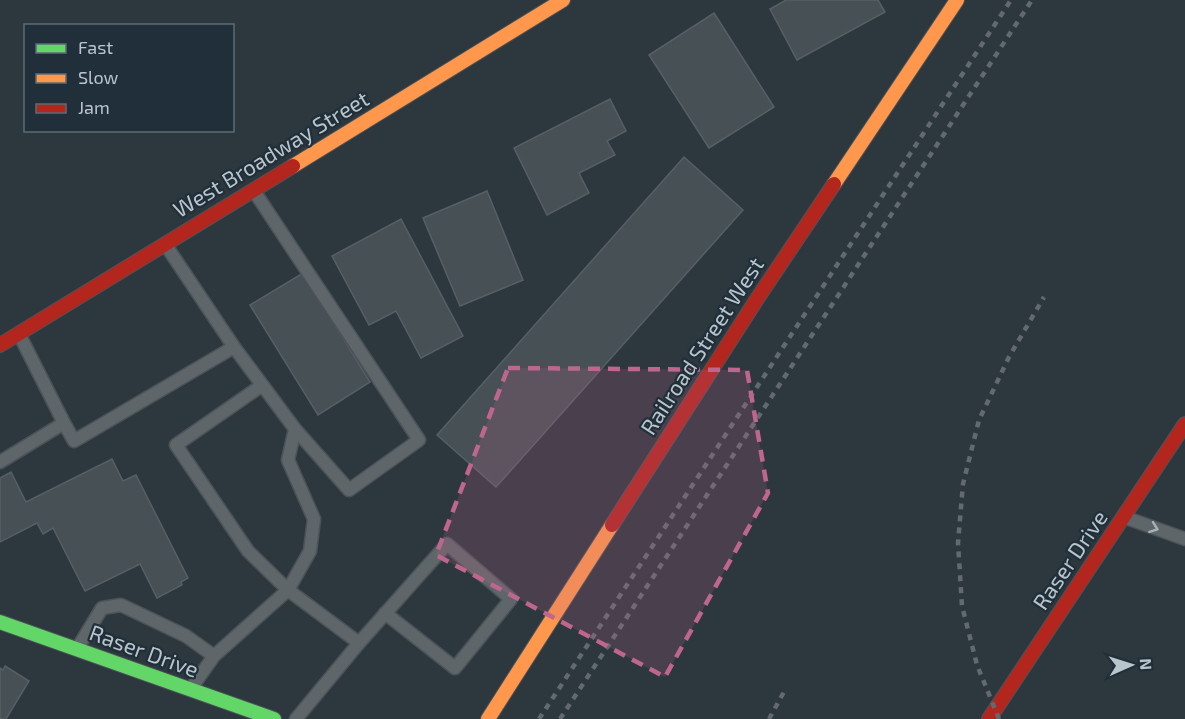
<svg xmlns="http://www.w3.org/2000/svg" width="1185" height="719" font-family="'Exo 2',sans-serif">
<style>
.building{fill:#475055;stroke:#565f65;stroke-width:1.5}
.lines{fill:none;stroke-linecap:round;stroke-linejoin:round}
.lane-casing{stroke:#4c5358;stroke-width:15}
.fast-casing{stroke:#4c5358;stroke-width:16}
.slow-casing{stroke:#4c5358;stroke-width:16}
.jam-casing{stroke:#4c5358;stroke-width:16}
.lane{stroke:#5e666a;stroke-width:12}
.fast{stroke:#63d668;stroke-width:14}
.slow{stroke:#ff974d;stroke-width:14}
.jam{stroke:#b3261e;stroke-width:14}
.rail{stroke:#62696f;stroke-width:4.5;stroke-dasharray:6 6;stroke-linecap:butt}
.oneway{stroke:#a7b2b9}
.marked{fill:#be668e;fill-opacity:0.2;stroke:#be668e;stroke-width:4.5;stroke-dasharray:12 8;stroke-linejoin:round}
.labels{text-anchor:middle;stroke-width:4.5;stroke-linejoin:round;paint-order:stroke}
.street-label{font-size:22px;fill:#b9c5cd;stroke:#202f39}
</style>
<rect width="100%" height="100%" fill="#2d383e"/>
<path class="building" d="M 786,0 L 878,0 L 885,12 L 797,60 L 770,9 Z
M 714,13 L 774,107 L 709,148 L 649,55 Z
M 610,99 L 626,131 L 607,141 L 615,155 L 579,173 L 589,193 L 547,215 L 514,148 Z
M 684,157 L 743,210 L 496,487 L 437,435 Z
M 487,191 L 523,280 L 460,306 L 423,218 Z
M 401,219 L 463,336 L 421,358 L 396,311 L 369,325 L 332,256 Z
M 303,273 L 370,382 L 318,415 L 250,305 Z
M 112,459 L 123,481 L 136,475 L 188,578 L 181,582 L 182,585 L 157,598 L 140,564 L 85,591 L 53,528 L 43,534 L 37,523 L 0,542 L 0,478 L 11,472 L 26,502 Z
M 5,666 L 29,681 L 6,719 L 0,719 L 0,668 L 3,670 Z"/>
<g class="lines">
<g class="lane-casing">
<path id="lane" d="M 234,347 L 295,429 L 349,490 L 419,440 L 254,191
M 64,423 L 74,441 L 234,347 L 165,244
M 295,429 L 288,460 L 314,519 L 310,551 L 288,590 L 359,643 L 296,719
M 0,462 L 64,423 L 20,336
M 1124,517 L 1185,539
M 359,643 L 447,544 L 511,599 L 455,668 L 385,613
M 77,649 L 102,608 L 121,605 L 186,636 L 214,656
M 192,687 L 214,656 L 288,590 L 248,551 L 176,445 L 261,386"/>
</g>
<g class="fast-casing">
<path id="fast" d="M 0,622 L 274,719"/>
</g>
<g class="slow-casing">
<path id="slow" d="M 293,166 L 563,0
M 834,184 L 957,0
M 488,719 L 612,525"/>
</g>
<g class="jam-casing">
<path id="jam" d="M 0,345 L 293,166
M 612,525 L 757,299 L 834,184
M 989,719 L 1185,424"/>
</g>
<use href="#lane" class="lane"/>
<use href="#fast" class="fast"/>
<use href="#slow" class="slow"/>
<use href="#jam" class="jam"/>
<path class="rail" d="M 539,719 L 1011,0
M 560,719 L 1032,0
M 769,719 L 785,690
M 999,719 L 977,665 L 962,606 L 958,543 L 963,484 L 979,420 L 1009,357 L 1044,297"/>
</g>
<defs><path id="oneway-chevron" d="M-2-3.5L2.5 0L-2 3.5" fill="none" stroke-width="1.6" stroke-linecap="round" stroke-linejoin="round" transform="scale(1.5)"/></defs>
<use class="oneway" href="#oneway-chevron" transform="translate(1154 528) rotate(20)"/>
<path class="marked" d="M 508,368 L 747,370 L 768,493 L 665,677 L 436,555 Z"/>
<g class="labels">
<g class="street-label">
<text transform="translate(271 154) rotate(-31)" y="8">West Broadway Street</text>
<text transform="translate(702 346) rotate(-57)" y="8">Railroad Street West</text>
<text transform="translate(1070 560) rotate(-56)" y="8">Raser Drive</text>
<text transform="translate(144 651) rotate(20)" y="8">Raser Drive</text>
</g>
</g>
<rect x="24" y="24" width="210" height="108" fill="#202f39" stroke="#5d6b74" stroke-width="1.5"/>
<rect x="36" y="44" width="30" height="9" fill="#63d668" stroke="#5d6b74" stroke-width="1.5"/>
<text x="78" y="54" font-size="18" fill="#b9c5cd">Fast</text>
<rect x="36" y="74" width="30" height="9" fill="#ff974d" stroke="#5d6b74" stroke-width="1.5"/>
<text x="78" y="84" font-size="18" fill="#b9c5cd">Slow</text>
<rect x="36" y="104" width="30" height="9" fill="#b3261e" stroke="#5d6b74" stroke-width="1.5"/>
<text x="78" y="114" font-size="18" fill="#b9c5cd">Jam</text>
<g transform="translate(1131 665) rotate(87)" stroke="#202f39" stroke-width="4.5" paint-order="stroke">
<path d="M0-4.5L10 22L0 15L-10 22Z" fill="#b9c5cd"/>
<text y="-9" font-size="16" font-weight="bold" text-anchor="middle" fill="#b9c5cd">N</text>
</g>
</svg>
